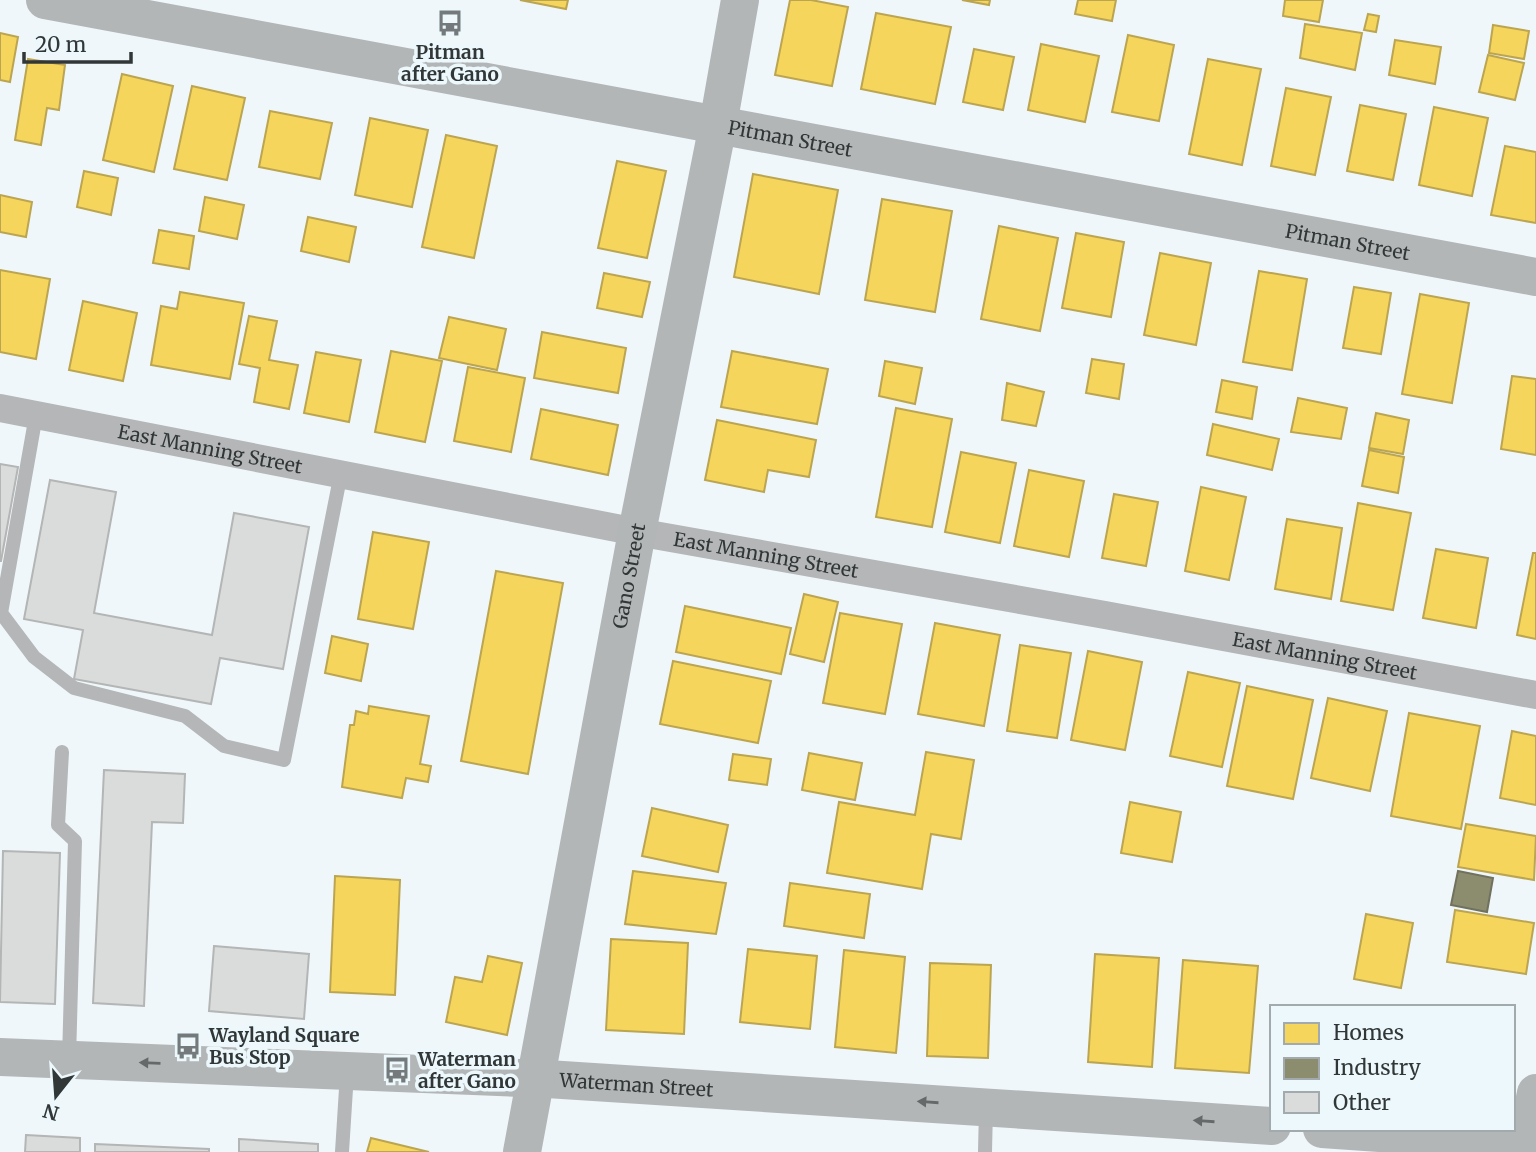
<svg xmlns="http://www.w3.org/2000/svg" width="1536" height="1152" font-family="Merriweather,serif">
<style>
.homes{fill:#f6d55c;stroke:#bba551;stroke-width:2}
.industry{fill:#8c8c6e;stroke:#71725e;stroke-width:2}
.building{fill:#dadcdc;stroke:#b4b5b5;stroke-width:2}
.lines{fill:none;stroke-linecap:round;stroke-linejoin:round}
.lane{stroke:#b4b6b7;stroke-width:14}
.street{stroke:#b4b6b7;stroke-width:28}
.secondary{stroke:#b2b6b7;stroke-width:38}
.oneway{fill:#65696a}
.labels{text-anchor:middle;stroke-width:7;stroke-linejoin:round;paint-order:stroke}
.poi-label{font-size:19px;font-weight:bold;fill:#313637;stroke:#edf8fd;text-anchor:start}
.street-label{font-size:19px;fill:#313637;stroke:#edf8fd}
</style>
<rect width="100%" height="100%" fill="#f0f7fa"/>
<path class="homes" d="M 520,0 L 568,0 L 566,9 Z
M 790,0 L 811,0 L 848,7 L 832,86 L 775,75 Z
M 962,0 L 990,0 L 989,5 Z
M 1078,0 L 1116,0 L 1112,21 L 1075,14 Z
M 1285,0 L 1323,0 L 1319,22 L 1283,16 Z
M 876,13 L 951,27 L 935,104 L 861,89 Z
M 1368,14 L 1379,16 L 1376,32 L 1364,30 Z
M 1305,24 L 1362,33 L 1355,70 L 1300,58 Z
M 1493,25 L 1529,31 L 1524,59 L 1489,53 Z
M 0,33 L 18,37 L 10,82 L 0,80 Z
M 1128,35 L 1174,45 L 1159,121 L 1112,112 Z
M 1395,40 L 1441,47 L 1435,84 L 1389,75 Z
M 1041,44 L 1099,56 L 1085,122 L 1028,110 Z
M 974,49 L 1014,57 L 1003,110 L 963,102 Z
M 1488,55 L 1524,63 L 1515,100 L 1479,92 Z
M 28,59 L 65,65 L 59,110 L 47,108 L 41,145 L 15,140 Z
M 1208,59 L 1261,69 L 1242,165 L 1189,154 Z
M 122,74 L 173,86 L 154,172 L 103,160 Z
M 192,86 L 245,98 L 227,180 L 174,169 Z
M 1286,88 L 1331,97 L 1315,175 L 1271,166 Z
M 1360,105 L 1406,114 L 1393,180 L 1347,171 Z
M 1434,107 L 1488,118 L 1472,196 L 1419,185 Z
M 270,111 L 332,123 L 320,179 L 259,167 Z
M 370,118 L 428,130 L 412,207 L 355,195 Z
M 446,135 L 497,146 L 474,258 L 422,247 Z
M 1505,146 L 1536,152 L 1536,223 L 1491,215 Z
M 617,161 L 666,171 L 647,258 L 598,248 Z
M 84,171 L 118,178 L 111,215 L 77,207 Z
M 753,174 L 838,190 L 819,294 L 734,277 Z
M 0,195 L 32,202 L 26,237 L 0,232 Z
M 205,197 L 244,205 L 237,239 L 199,231 Z
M 882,199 L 952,211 L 935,312 L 865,300 Z
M 308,217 L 356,227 L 349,262 L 301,251 Z
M 999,226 L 1058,238 L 1040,331 L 981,319 Z
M 159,230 L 194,236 L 189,269 L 153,263 Z
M 1076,233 L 1124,242 L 1111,317 L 1062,308 Z
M 1160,253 L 1211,263 L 1196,345 L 1144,335 Z
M 0,270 L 50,279 L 36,359 L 0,352 Z
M 1259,271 L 1307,279 L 1292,370 L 1243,362 Z
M 604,273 L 650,282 L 642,317 L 597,308 Z
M 1354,287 L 1391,293 L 1381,354 L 1343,348 Z
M 180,292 L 244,303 L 230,379 L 151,365 L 161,306 L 177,309 Z
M 1420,294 L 1469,303 L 1452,403 L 1402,394 Z
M 83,301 L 137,313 L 123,381 L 69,370 Z
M 249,316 L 277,321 L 269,360 L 298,365 L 289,409 L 254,402 L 260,368 L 239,364 Z
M 449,317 L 506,329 L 497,370 L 439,358 Z
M 542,332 L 626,348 L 618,393 L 534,378 Z
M 391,351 L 442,361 L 425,442 L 375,432 Z
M 732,351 L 828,369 L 817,424 L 721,407 Z
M 316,352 L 361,360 L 349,422 L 304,413 Z
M 1092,359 L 1124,364 L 1119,399 L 1086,393 Z
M 885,361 L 922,368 L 915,404 L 879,396 Z
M 468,367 L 525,378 L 511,452 L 454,441 Z
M 1512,376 L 1536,379 L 1536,455 L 1501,449 Z
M 1222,380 L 1257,387 L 1252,419 L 1216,412 Z
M 1007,383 L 1044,392 L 1036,426 L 1002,420 Z
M 1298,398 L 1347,408 L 1341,439 L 1291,432 Z
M 896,408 L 952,419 L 932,527 L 876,517 Z
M 541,409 L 618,425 L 608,475 L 531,459 Z
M 1376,413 L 1409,420 L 1403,454 L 1369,448 Z
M 717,420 L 816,440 L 809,477 L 768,470 L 764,492 L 705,480 Z
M 1213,424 L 1279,439 L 1272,470 L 1207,455 Z
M 1369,450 L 1404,457 L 1398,493 L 1362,486 Z
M 961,452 L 1016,463 L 1000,543 L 945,532 Z
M 1029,470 L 1084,481 L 1069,557 L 1014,546 Z
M 1201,487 L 1246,497 L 1229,580 L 1185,571 Z
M 1114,494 L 1158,502 L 1146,566 L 1102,558 Z
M 1358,503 L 1411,513 L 1393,610 L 1341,601 Z
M 1287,519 L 1342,528 L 1331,599 L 1275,589 Z
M 373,532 L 429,542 L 413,629 L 358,619 Z
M 1436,549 L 1488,558 L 1476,628 L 1423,618 Z
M 1533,553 L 1536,553 L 1536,639 L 1517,635 Z
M 496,571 L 563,583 L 528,774 L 461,761 Z
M 804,594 L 838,602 L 824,662 L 790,654 Z
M 685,606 L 791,628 L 781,674 L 676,652 Z
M 840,613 L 902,624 L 885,714 L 823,703 Z
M 935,623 L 1000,635 L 984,726 L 918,714 Z
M 332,636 L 368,644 L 361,681 L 325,673 Z
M 1020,645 L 1071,653 L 1057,738 L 1007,731 Z
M 1088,651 L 1142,662 L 1125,750 L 1071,740 Z
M 673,661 L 771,681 L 758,743 L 660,724 Z
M 1188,672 L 1240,683 L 1222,767 L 1170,756 Z
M 1247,686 L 1313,700 L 1293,799 L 1227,786 Z
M 1328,698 L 1387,711 L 1370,791 L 1311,778 Z
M 369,706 L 429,716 L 420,764 L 431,766 L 428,782 L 406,778 L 402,798 L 342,787 L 350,725 L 354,725 L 356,711 L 368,714 Z
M 1409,713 L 1480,726 L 1461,829 L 1391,816 Z
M 1512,731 L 1536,736 L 1536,805 L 1500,798 Z
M 926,752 L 974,760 L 961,839 L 931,834 L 922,889 L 827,873 L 839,802 L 915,815 Z
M 809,753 L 862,763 L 855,800 L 802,790 Z
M 733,754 L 771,759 L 767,785 L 729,780 Z
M 1130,802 L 1181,812 L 1172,862 L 1121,853 Z
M 652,808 L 728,825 L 718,872 L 642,856 Z
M 1466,824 L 1536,836 L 1534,880 L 1458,867 Z
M 633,871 L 726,883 L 716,934 L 625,924 Z
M 335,876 L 400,880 L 395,995 L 330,992 Z
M 790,883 L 870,894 L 864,938 L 784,926 Z
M 1455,910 L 1534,923 L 1526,974 L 1447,962 Z
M 1366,914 L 1413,923 L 1401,988 L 1354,979 Z
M 611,939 L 688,943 L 684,1034 L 606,1030 Z
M 748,949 L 817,956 L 810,1029 L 740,1022 Z
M 844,950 L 905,957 L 896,1053 L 835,1047 Z
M 1095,954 L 1159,958 L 1152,1067 L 1088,1062 Z
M 488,956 L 522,963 L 507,1035 L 446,1022 L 455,977 L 482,982 Z
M 1183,960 L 1258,966 L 1249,1073 L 1175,1068 Z
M 930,963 L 991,965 L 988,1058 L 927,1056 Z
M 371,1138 L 429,1152 L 367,1152 Z"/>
<path class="industry" d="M 1458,871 L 1493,878 L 1487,912 L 1451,905 Z"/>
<path class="building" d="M 0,464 L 18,467 L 1,561 L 0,561 Z
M 50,480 L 116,492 L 94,613 L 212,635 L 234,513 L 309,527 L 283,669 L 220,658 L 211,704 L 74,679 L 83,630 L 24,619 Z
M 104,770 L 185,774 L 183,823 L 152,822 L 144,1006 L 93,1003 Z
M 3,851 L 60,853 L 55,1004 L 0,1002 Z
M 214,946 L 309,954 L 304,1019 L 209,1011 Z
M 26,1135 L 80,1138 L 80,1152 L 25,1152 Z
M 239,1139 L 318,1144 L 318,1152 L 239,1152 Z
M 95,1144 L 209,1149 L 209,1152 L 95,1152 Z"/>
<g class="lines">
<path class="lane" d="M 36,415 L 1,613 L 34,657 L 74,688 L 185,716 L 224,746 L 284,760 L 341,473
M 62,752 L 58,825 L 75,841 L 69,1059
M 342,1152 L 347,1073
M 985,1152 L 986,1108"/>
<path class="street" id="s1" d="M 0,408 L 637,532 L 1105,615 L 1536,695"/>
<g class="secondary">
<path id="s2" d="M 45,0 L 1536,277"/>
<path id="s3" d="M 0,1057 L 547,1079 L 1272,1126"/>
<path d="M 1322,1129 L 1536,1144"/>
<path id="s4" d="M 522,1152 L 637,532 L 718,125 L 740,0"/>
<path d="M 1524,1152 L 1536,1093"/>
</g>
</g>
<defs><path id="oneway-solid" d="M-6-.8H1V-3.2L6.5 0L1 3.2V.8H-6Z" transform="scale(1.75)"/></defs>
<g class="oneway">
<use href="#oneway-solid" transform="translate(150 1063) rotate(-178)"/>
<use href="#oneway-solid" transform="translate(928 1102) rotate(-176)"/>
<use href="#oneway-solid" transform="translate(1204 1121) rotate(-176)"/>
</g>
<defs>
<g id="bus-bare" transform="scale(2.1)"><path d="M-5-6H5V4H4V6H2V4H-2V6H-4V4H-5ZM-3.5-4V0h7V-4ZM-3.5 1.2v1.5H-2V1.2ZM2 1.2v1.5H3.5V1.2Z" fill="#747a7b" stroke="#edf8fd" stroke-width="2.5" paint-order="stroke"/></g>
</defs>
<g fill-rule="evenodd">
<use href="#bus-bare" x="450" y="23"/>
<use href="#bus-bare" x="188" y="1046"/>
<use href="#bus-bare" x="397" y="1070"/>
</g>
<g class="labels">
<g class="poi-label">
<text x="450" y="59" text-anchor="middle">Pitman<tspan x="450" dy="22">after Gano</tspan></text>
<text x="209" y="1042">Wayland Square<tspan x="209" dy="22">Bus Stop</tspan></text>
<text x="418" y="1066">Waterman<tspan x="418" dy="22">after Gano</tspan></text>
</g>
<g class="street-label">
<text dy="7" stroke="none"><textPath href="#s2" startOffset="758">Pitman Street</textPath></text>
<text dy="7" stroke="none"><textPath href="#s2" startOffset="1325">Pitman Street</textPath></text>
<text dy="7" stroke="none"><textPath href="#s1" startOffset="214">East Manning Street</textPath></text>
<text dy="7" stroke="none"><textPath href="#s1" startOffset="780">East Manning Street</textPath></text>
<text dy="7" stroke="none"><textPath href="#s4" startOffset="586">Gano Street</textPath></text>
<text dy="7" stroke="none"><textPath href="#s1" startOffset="1348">East Manning Street</textPath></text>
<text dy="7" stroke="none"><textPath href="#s3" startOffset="637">Waterman Street</textPath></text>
</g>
</g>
<rect x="1270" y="1005" width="245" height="126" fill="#edf8fd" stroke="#a2aaae" stroke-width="2"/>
<rect x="1284" y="1023" width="35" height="21" fill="#f6d55c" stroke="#a2aaae" stroke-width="2"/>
<text x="1333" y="1040" font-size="21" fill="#313637">Homes</text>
<rect x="1284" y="1058" width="35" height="21" fill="#8c8c6e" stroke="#a2aaae" stroke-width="2"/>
<text x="1333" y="1075" font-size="21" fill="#313637">Industry</text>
<rect x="1284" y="1092" width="35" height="21" fill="#dadcdc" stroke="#a2aaae" stroke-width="2"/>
<text x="1333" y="1110" font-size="21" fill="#313637">Other</text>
<g transform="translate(56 1096) rotate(197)" stroke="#edf8fd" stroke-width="5" paint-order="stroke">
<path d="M0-5L12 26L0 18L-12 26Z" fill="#313637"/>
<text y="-10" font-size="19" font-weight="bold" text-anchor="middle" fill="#313637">N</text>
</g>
<path d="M24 52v10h107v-10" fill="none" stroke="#313637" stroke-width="3.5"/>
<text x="35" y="52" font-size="21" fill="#313637" stroke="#edf8fd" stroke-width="5" paint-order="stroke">20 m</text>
</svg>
